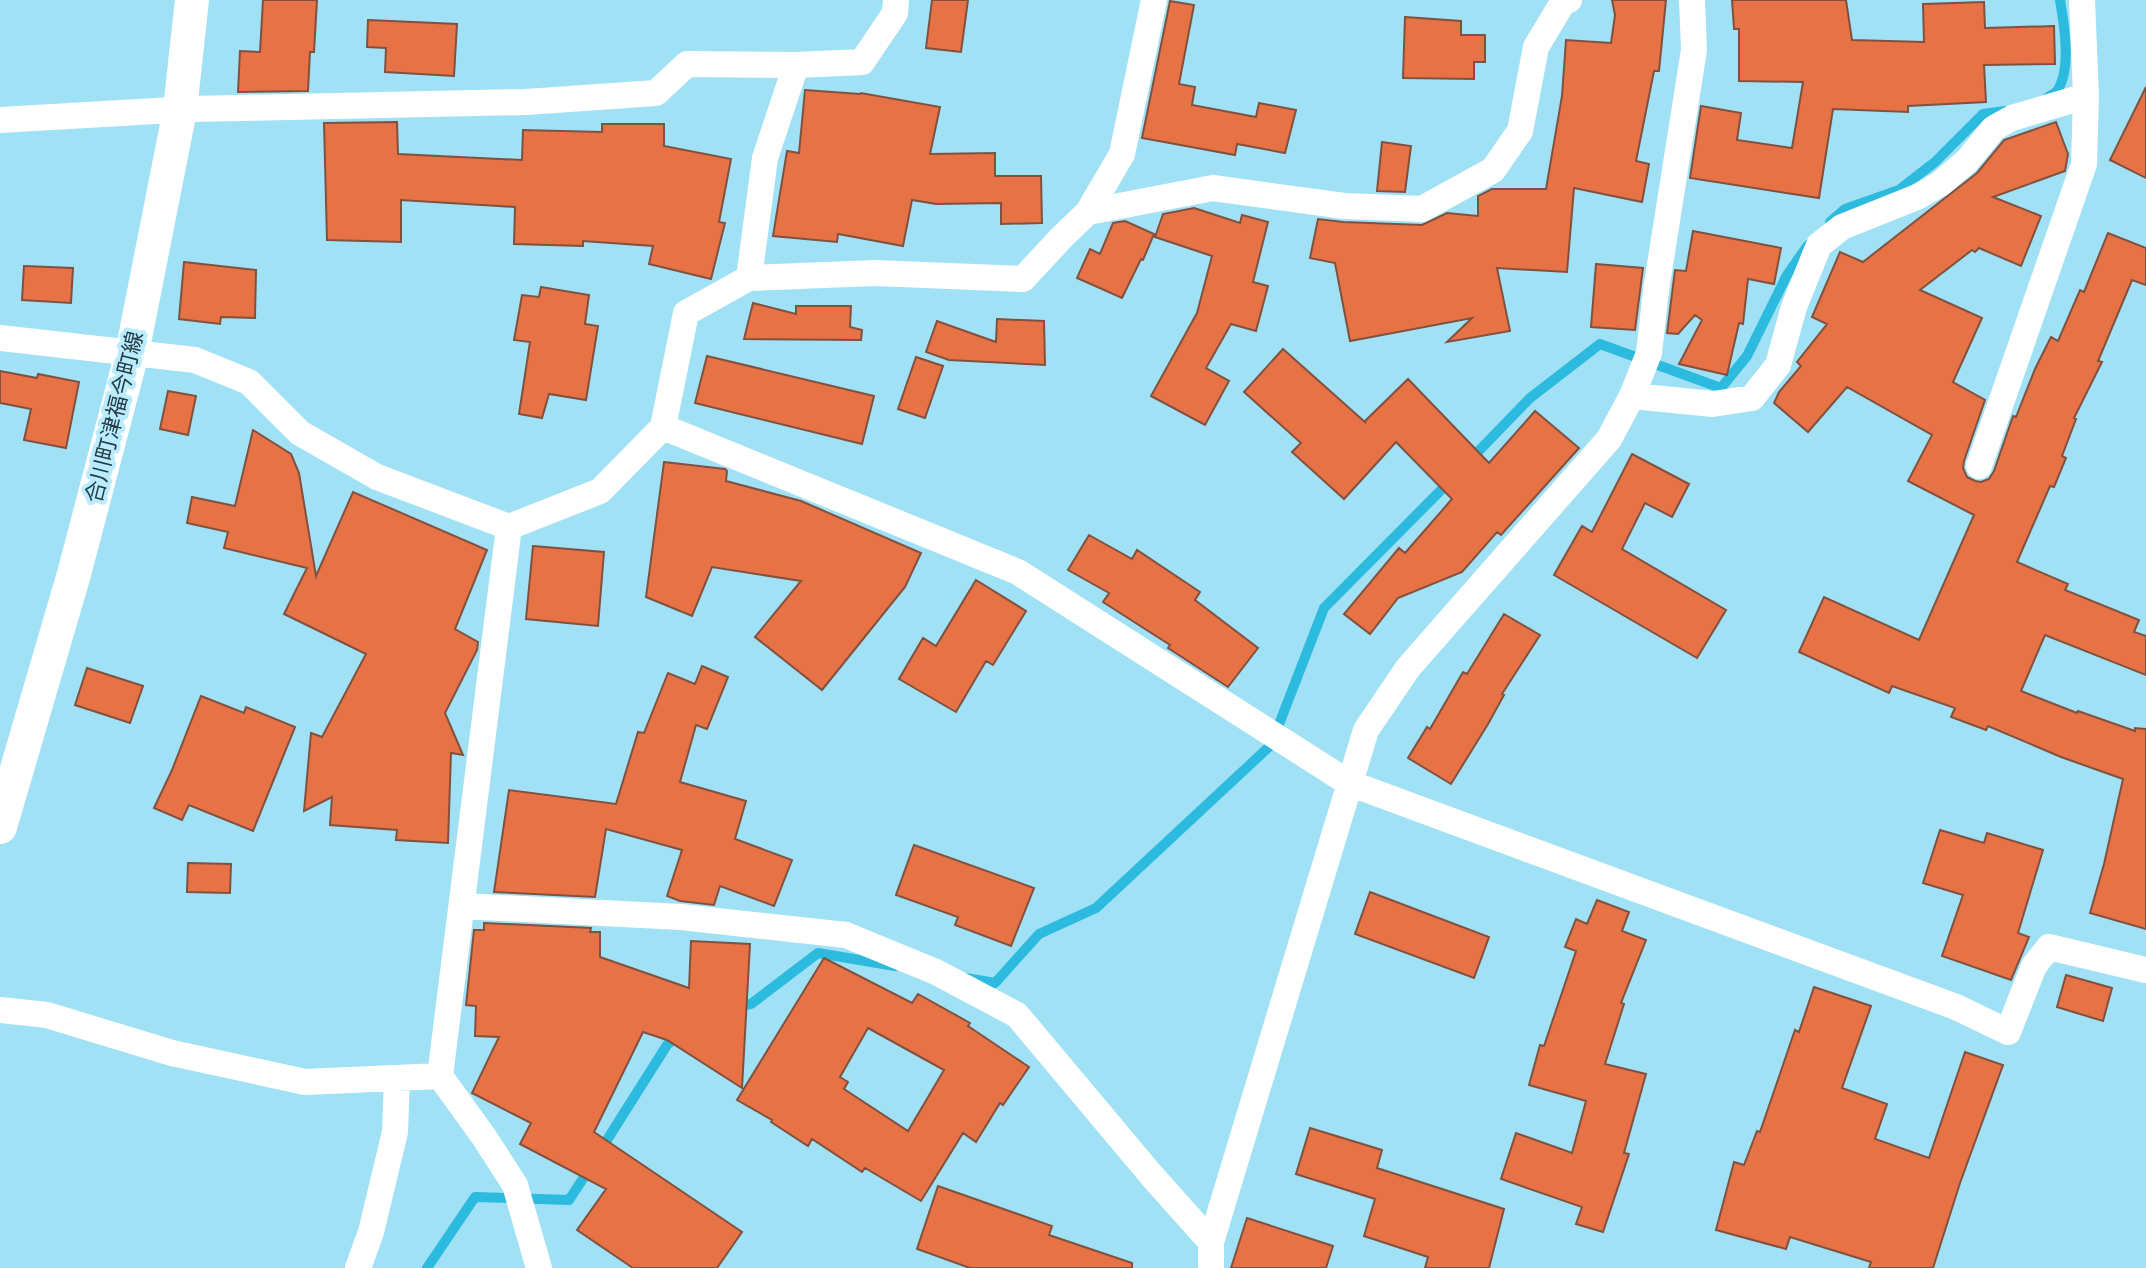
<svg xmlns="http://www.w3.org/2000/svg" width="2146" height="1268" font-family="'Titillium Web','Noto Sans JP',sans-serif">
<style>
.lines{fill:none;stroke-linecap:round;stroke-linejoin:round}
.stream{stroke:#2cbadf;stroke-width:10}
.building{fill:#e77246;stroke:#81513f;stroke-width:2;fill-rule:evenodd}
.minor{stroke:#fff;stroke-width:26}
.tertiary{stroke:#fff;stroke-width:34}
.labels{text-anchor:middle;stroke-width:8;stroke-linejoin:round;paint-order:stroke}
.street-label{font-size:22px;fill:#233d46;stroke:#baecfd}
</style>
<rect width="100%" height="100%" fill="#a1e1f6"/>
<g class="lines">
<path class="stream" d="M 2046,99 C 2048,97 2055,93 2057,91 C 2072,69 2064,24 2060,0
M 1830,222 L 1845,209 L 1899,190 L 1935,162 L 1983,114 L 2005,111
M 1470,460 L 1530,398 L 1600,344 L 1721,388 L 1747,356 L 1787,275 L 1808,245
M 966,978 L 995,983 L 1039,934 L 1096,908 L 1271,745 L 1324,608 L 1451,480
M 733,1007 L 751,1004 L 818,953 L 895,966
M 600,1151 L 667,1045 L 678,1035
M 427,1268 L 475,1197 L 569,1200 L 590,1168"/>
</g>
<path class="building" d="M 263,0 L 317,0 L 314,52 L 310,52 L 308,91 L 238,92 L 240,51 L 260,52 Z
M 932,0 L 968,0 L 961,52 L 926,48 Z
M 1612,0 L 1666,0 L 1659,71 L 1654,71 L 1636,161 L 1649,164 L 1642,202 L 1574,188 L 1567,272 L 1497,268 L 1510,331 L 1447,342 L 1472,318 L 1350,341 L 1335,263 L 1310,258 L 1318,219 L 1343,222 L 1422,225 L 1447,213 L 1478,216 L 1478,196 L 1492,189 L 1546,189 L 1562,96 L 1566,40 L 1611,43 L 1615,15 Z
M 1732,0 L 1846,0 L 1852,40 L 1924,42 L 1923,4 L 1984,2 L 1985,28 L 2054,26 L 2055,64 L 1984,65 L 1986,102 L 1908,106 L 1908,112 L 1833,109 L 1819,198 L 1690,178 L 1701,106 L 1741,113 L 1737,140 L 1792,148 L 1803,82 L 1739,81 L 1739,29 L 1734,29 Z
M 1170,1 L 1194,5 L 1179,84 L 1195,87 L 1192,105 L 1256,117 L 1259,103 L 1296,110 L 1285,153 L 1237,144 L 1235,155 L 1142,138 Z
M 1405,17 L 1461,21 L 1461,35 L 1485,35 L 1485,62 L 1474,62 L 1474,79 L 1403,78 Z
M 368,20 L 457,24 L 454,76 L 385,72 L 386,48 L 367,47 Z
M 2146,87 L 2146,178 L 2110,160 Z
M 805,90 L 860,94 L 861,93 L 940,107 L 930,154 L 995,153 L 995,176 L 1041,176 L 1042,223 L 1001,224 L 1001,203 L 936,204 L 912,200 L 903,246 L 838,234 L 837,242 L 773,236 L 787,151 L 799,153 Z
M 397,122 L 398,154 L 522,160 L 523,130 L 602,132 L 602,124 L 664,124 L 664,146 L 731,159 L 719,222 L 725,223 L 711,279 L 649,264 L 653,246 L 583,241 L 583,246 L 514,244 L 515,207 L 401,200 L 401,242 L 327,240 L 324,123 Z
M 2056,122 L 2068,154 L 2065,171 L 1993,197 L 2041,216 L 2021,266 L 1979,248 L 1975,252 L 1972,250 L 1920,290 L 1982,318 L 1953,382 L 1985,400 L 1964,461 L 1963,468 L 1967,477 L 1975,481 L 1981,482 L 1989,479 L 1994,471 L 2013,416 L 2016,417 L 2035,369 L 2051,337 L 2058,341 L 2080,290 L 2084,292 L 2108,233 L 2146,248 L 2146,285 L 2132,280 L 2098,361 L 2102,362 L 2074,418 L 2076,419 L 2062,456 L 2066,458 L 2054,487 L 2050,486 L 2017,562 L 2068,584 L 2065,590 L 2139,620 L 2134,632 L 2146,636 L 2146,675 L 2045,635 L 2021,691 L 2077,713 L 2078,711 L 2135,731 L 2135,728 L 2146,729 L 2146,929 L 2090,913 L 2104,864 L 2123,779 L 2061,757 L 1988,726 L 1986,730 L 1951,717 L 1955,708 L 1892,686 L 1889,693 L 1799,652 L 1824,597 L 1919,640 L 1974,515 L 1908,481 L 1932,435 L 1847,387 L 1808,432 L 1774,403 L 1779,392 L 1801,366 L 1797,362 L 1827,324 L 1812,317 L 1840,252 L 1863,262 L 1977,173 L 2004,140 Z
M 1382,142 L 1411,146 L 1405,192 L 1377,191 Z
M 1194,208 L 1240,223 L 1242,215 L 1268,222 L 1253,282 L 1268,286 L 1256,331 L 1231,324 L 1206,368 L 1229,381 L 1205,425 L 1151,396 L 1197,313 L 1212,256 L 1155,237 L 1163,214 Z
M 1125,221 L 1154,234 L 1143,260 L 1141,259 L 1122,298 L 1077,278 L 1090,249 L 1100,254 L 1113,223 Z
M 1693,231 L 1781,248 L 1774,284 L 1748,279 L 1743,324 L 1739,323 L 1727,375 L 1679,364 L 1702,320 L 1695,315 L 1678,334 L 1667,333 L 1675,270 L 1686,271 Z
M 184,262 L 256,270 L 255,318 L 221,317 L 220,324 L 179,319 Z
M 1596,264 L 1643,268 L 1635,330 L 1591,327 Z
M 24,266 L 73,268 L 71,303 L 22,300 Z
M 541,287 L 589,295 L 585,324 L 598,326 L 586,400 L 549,394 L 542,418 L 519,414 L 530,342 L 514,340 L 522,295 L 539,297 Z
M 753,303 L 796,314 L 796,306 L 851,306 L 850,327 L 862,330 L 861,340 L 744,339 Z
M 997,319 L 1044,321 L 1045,365 L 949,360 L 926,352 L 937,321 L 996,342 Z
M 1283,349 L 1366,423 L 1365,421 L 1408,379 L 1489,463 L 1535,411 L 1579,448 L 1501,535 L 1497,532 L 1462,572 L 1398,598 L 1370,634 L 1344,614 L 1399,548 L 1405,553 L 1452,499 L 1396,442 L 1344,499 L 1292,452 L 1301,443 L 1244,392 Z
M 707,356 L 874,396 L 862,444 L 695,403 Z
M 916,357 L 943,366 L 925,418 L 898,409 Z
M 0,371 L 37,378 L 38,374 L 79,382 L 66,448 L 24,440 L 31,409 L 0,403 Z
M 168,391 L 196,396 L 188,435 L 160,429 Z
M 253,430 L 291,454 L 299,473 L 316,576 L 353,492 L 487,550 L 455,629 L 478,642 L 477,650 L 445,713 L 463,755 L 451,753 L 448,843 L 396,840 L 397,830 L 330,825 L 332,797 L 304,811 L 311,733 L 322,737 L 366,654 L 284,614 L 307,568 L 224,548 L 228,532 L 187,523 L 192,497 L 235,506 Z
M 1632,454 L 1689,484 L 1672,517 L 1645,503 L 1622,549 L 1726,610 L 1697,658 L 1554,575 L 1582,526 L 1592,532 Z
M 664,462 L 725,469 L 727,471 L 726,481 L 801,501 L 921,553 L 905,587 L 822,690 L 755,637 L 801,581 L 712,567 L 692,616 L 646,597 Z
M 1089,535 L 1132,559 L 1137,550 L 1200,592 L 1195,600 L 1258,648 L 1228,687 L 1168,648 L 1170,645 L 1103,602 L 1109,593 L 1068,570 Z
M 533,546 L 604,552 L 598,626 L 526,619 Z
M 976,580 L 1026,611 L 993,665 L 986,661 L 956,712 L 899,679 L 923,638 L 936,646 Z
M 1504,614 L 1540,635 L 1502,694 L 1504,695 L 1488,724 L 1451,784 L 1408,758 L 1427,727 L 1430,729 L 1463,672 L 1467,674 Z
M 702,666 L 728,677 L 707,729 L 696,725 L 680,782 L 746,801 L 735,839 L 792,860 L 774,906 L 720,886 L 714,905 L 680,901 L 667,896 L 682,850 L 606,829 L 595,897 L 494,892 L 509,790 L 616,804 L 638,732 L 644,733 L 668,673 L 695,684 Z
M 87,668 L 143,686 L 130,723 L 75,705 Z
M 201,696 L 244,713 L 246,707 L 295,727 L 253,831 L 189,805 L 182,820 L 154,808 L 172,770 Z
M 1940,830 L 1984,843 L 1987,833 L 2043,850 L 2018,933 L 2029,937 L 2011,980 L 1942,956 L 1963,895 L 1923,883 Z
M 914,845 L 1034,888 L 1011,946 L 955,925 L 958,917 L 896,895 Z
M 188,863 L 231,864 L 230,893 L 187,892 Z
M 1370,892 L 1489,937 L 1474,978 L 1355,934 Z
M 1597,900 L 1629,912 L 1622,931 L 1646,940 L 1621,1003 L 1624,1004 L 1605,1064 L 1646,1074 L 1624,1153 L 1629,1154 L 1603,1232 L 1576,1224 L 1582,1207 L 1501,1179 L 1516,1133 L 1572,1153 L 1586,1101 L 1529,1085 L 1540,1045 L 1544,1046 L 1576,951 L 1565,947 L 1576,919 L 1587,924 Z
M 484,923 L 591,928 L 590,932 L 600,932 L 600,957 L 689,988 L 691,941 L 750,944 L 742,1088 L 667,1040 L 643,1032 L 594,1132 L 742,1232 L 717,1268 L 633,1268 L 577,1230 L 606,1189 L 520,1144 L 531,1123 L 472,1093 L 499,1037 L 475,1036 L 476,1006 L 466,1005 L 474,930 L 484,930 Z
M 824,958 L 912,1003 L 918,994 L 970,1023 L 968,1026 L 1029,1067 L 1003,1105 L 1000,1103 L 976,1142 L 963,1133 L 921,1201 L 865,1168 L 862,1172 L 812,1139 L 808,1146 L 771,1122 L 772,1120 L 737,1100 ZM 868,1028 L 944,1070 L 908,1131 L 844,1089 L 848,1082 L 840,1077 Z
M 2066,975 L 2112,988 L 2103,1021 L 2057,1007 Z
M 1814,987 L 1871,1006 L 1842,1088 L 1887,1104 L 1875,1139 L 1929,1158 L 1965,1052 L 2003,1065 L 1960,1183 L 1933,1268 L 1869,1268 L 1871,1262 L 1790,1237 L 1786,1249 L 1716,1230 L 1734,1162 L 1744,1165 L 1757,1131 L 1760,1132 L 1795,1030 L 1799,1032 Z
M 1310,1128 L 1382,1150 L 1377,1168 L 1504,1209 L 1489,1268 L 1425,1268 L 1428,1257 L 1364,1236 L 1375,1199 L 1296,1174 Z
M 938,1186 L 1052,1226 L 1049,1235 L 1132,1263 L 1132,1268 L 970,1268 L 917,1249 Z
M 1247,1218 L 1333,1246 L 1326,1268 L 1231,1268 Z"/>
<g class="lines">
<path class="minor" d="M 0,120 L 190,109 L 526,102 L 656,93 L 687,64 L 796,65 L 862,62 L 895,13 L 896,0
M 1088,212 L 1213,188 L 1344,206 L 1422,209 L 1493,170 L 1520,131 L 1536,47 L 1563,2 L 1569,0
M 749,278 L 765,158 L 796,65
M 0,338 L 195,360 L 249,382 L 300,433 L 377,477 L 509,527 L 600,491 L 663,427 L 686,313 L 749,278 L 875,273 L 1023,279 L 1061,238 L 1088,212 L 1122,154 L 1154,0
M 1632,396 L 1713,404 L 1752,398 L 1778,365 L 1794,307 L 1819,245 L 1842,227 L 1917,197 L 1940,184 L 1967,161 L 1994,128 L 2012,118 L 2086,96
M 663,427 L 1018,572 L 1349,783 L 1956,1007 L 2008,1032 L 2034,966 L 2049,947 L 2146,970
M 1979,466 L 2084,164 L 2086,96 L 2082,0
M 509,527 L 440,1076 L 484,1137 L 515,1185 L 539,1268
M 462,906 L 681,917 L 846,935 L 936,972 L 1017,1015 L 1152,1176 L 1211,1242
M 0,1010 L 47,1015 L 172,1053 L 305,1082 L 440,1076
M 358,1268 L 371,1232 L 395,1132 L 397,1078
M 1211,1268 L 1211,1242 L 1366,730 L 1408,668 L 1609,439 L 1632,396 L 1649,353 L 1656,290 L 1694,50 L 1692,0"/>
<path class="tertiary" d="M 0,827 L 74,574 L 132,353 L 180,110 L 192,0"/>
</g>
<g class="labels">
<g class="street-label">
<text transform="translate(114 417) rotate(-76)" y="8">合川町津福今町線</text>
</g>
</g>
</svg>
